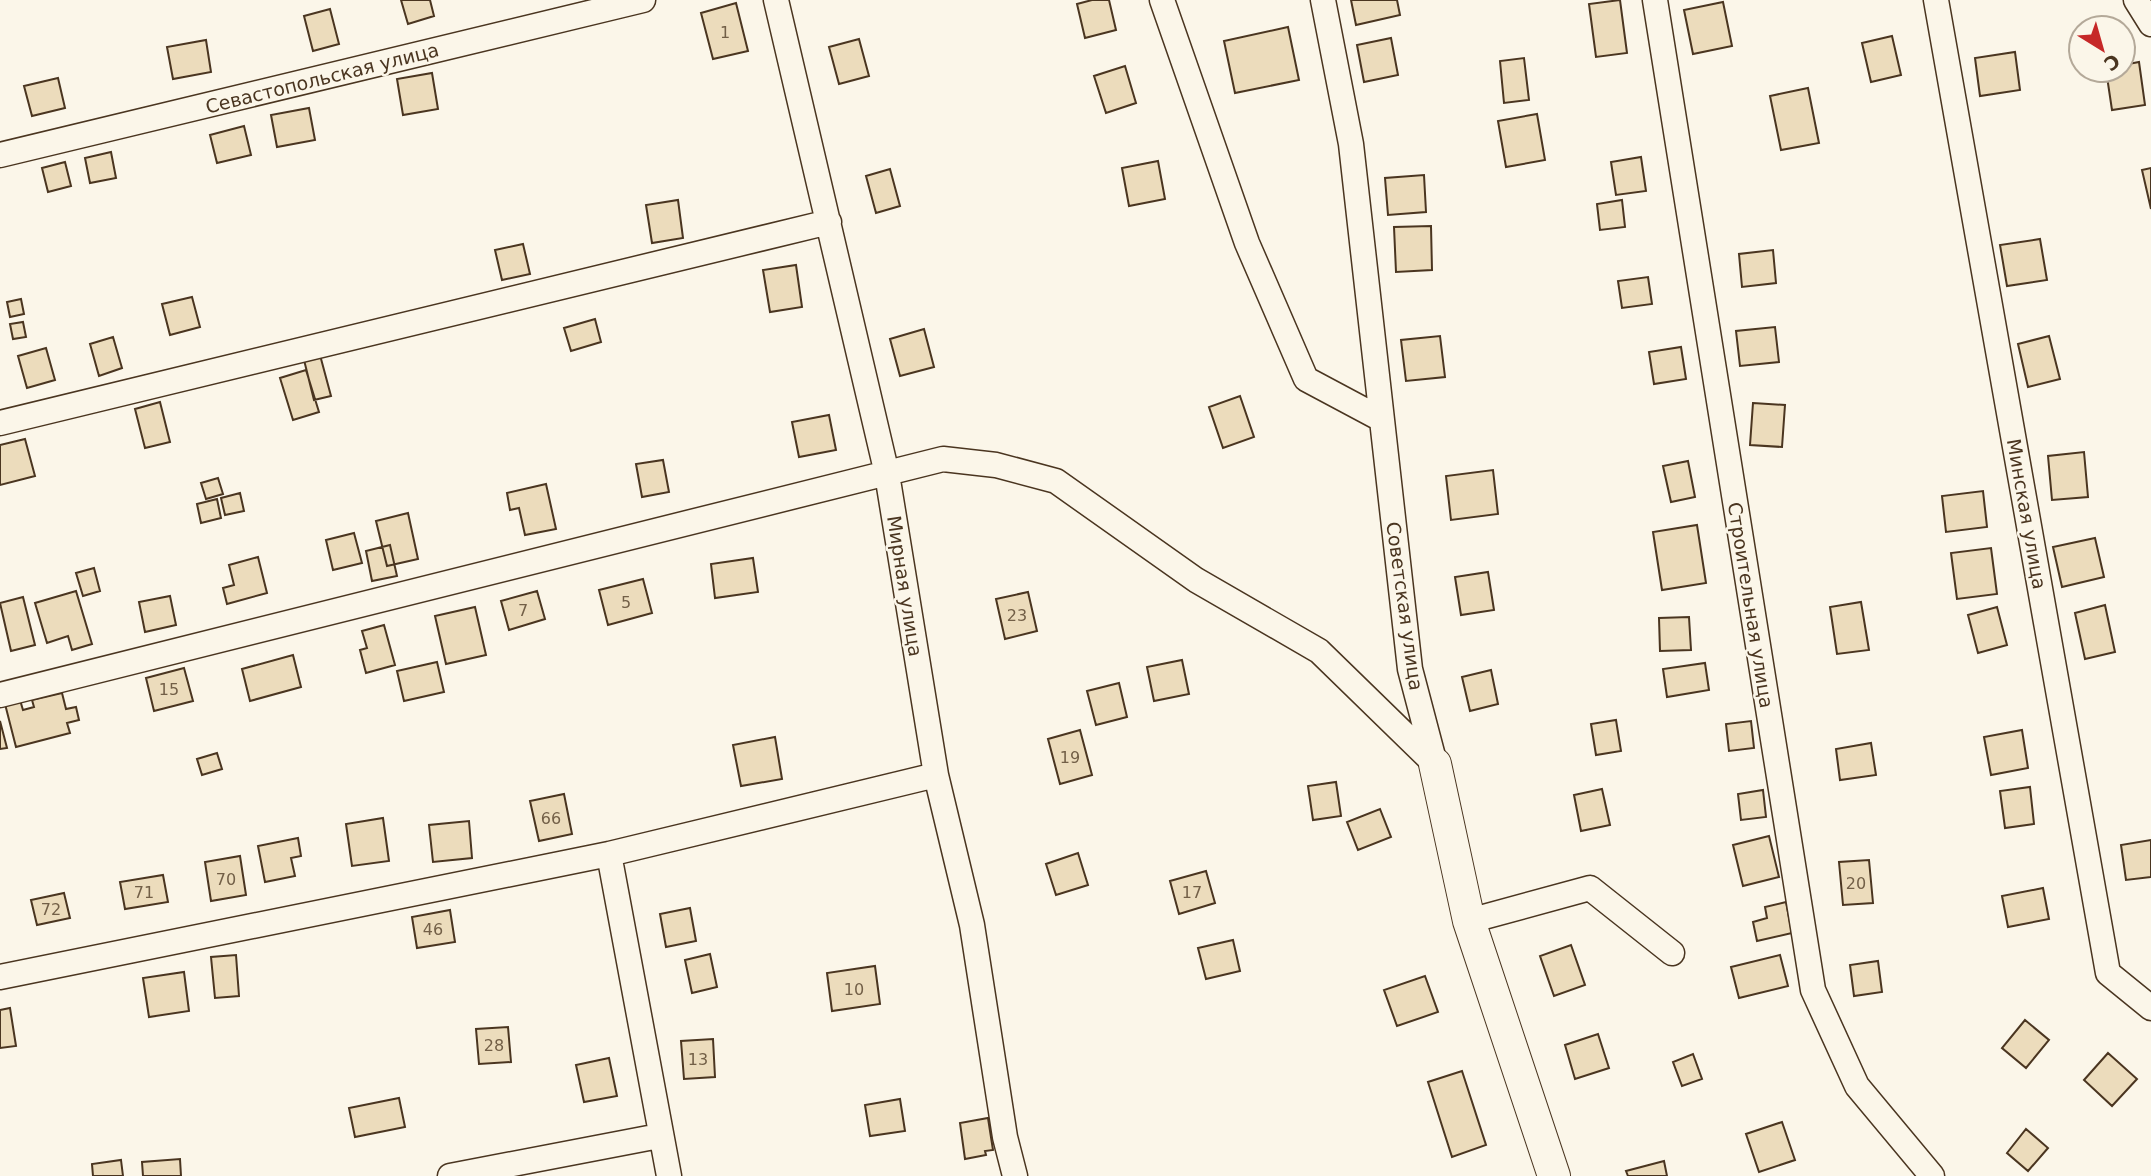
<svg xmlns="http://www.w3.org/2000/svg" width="2151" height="1176" font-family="'DejaVu Sans',sans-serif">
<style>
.building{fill:#ecdcbc;stroke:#4a3520;stroke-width:2}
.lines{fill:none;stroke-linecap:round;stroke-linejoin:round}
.minor-casing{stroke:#4a3520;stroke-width:27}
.major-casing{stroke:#4a3520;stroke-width:34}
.minor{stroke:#fbf6e9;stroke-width:24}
.major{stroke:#fbf6e9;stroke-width:32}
.labels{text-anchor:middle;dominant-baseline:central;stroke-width:5;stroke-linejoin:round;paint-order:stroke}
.number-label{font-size:16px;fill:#725f47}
.street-label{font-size:19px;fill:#4a3520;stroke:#fbf6e9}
</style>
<rect width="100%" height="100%" fill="#fbf6e9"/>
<path class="building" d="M401,0h29l4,16 -26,8z
M1092,0h17l7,30 -31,8 -8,-34z
M1351,0h46l3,15 -44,10z
M1620,0l7,53 -31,4 -7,-53z
M1723,2l9,44 -39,8 -9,-44z
M736,3l12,48 -35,8 -12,-46z
M330,9l9,35 -26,7 -9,-35z
M1288,27l11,53 -64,13 -11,-52z
M1892,36l9,39 -30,7 -9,-39z
M1391,38l7,37 -34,7 -7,-37z
M859,39l10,37 -30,8 -10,-37z
M206,40l5,32 -38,7 -6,-32z
M2015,52l5,38 -40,6 -5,-38z
M1524,58l5,42 -25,3 -4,-42z
M2139,62l6,43 -33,5 -6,-40h17v-5z
M1125,66l11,37 -30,10 -12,-37z
M432,73l6,36 -35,6 -6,-36z
M58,78l7,30 -33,8 -8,-30z
M1808,88l11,55 -38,7 -11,-54z
M309,108l6,32 -38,7 -6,-32z
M1537,114l8,46 -39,7 -8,-46z
M244,126l7,29 -34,8 -7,-28z
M111,152l5,26 -26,5 -5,-25z
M1641,157l5,34 -30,4 -5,-33z
M1158,161l7,38 -36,7 -7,-38z
M65,162l6,24 -23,6 -6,-24z
M2151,168v41l-9,-39z
M890,169l10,37 -24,7 -10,-37z
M1424,175l2,37 -38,3 -3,-37z
M678,200l5,38 -31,5 -6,-38z
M1622,200l3,27 -25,3 -3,-26z
M1431,226l1,44 -36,2 -2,-45z
M2040,239l7,41 -40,6 -7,-41z
M523,244l7,30 -28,6 -7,-30z
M1773,250l3,33 -34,4 -3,-33z
M796,265l6,42 -32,5 -7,-42z
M1648,277l4,27 -30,4 -4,-27z
M192,297l8,30 -30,8 -8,-31z
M21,299l3,15 -14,3 -3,-15z
M595,319l6,23 -30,9 -7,-23z
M23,322l3,15 -13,2 -3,-15z
M1775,327l4,35 -39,4 -4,-35z
M924,329l10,38 -34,9 -10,-37z
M1440,336l5,41 -39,4 -5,-41z
M2049,336l11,43 -32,8 -10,-43z
M113,337l9,31 -23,8 -9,-32z
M1681,347l5,32 -32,5 -5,-32z
M46,348l9,32 -28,8 -9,-32z
M320,355l11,41 -17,4 -10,-40z
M306,370l13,42 -26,8 -13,-42z
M1240,396l14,41 -31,11 -14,-41z
M160,402l10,40 -25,6 -10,-39z
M1753,403l32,2 -3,42 -32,-2z
M829,415l7,35 -37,7 -7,-35z
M25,439l10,37 -35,9v-40z
M2084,452l4,45 -36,3 -4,-44z
M663,460l6,32 -27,5 -6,-33z
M1688,461l7,36 -24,5 -8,-36z
M1493,470l5,44 -47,6 -5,-44z
M218,478l5,16 -17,5 -5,-16z
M546,484l10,45 -31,6 -6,-27 -9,2 -3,-17z
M1983,491l4,36 -41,5 -4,-36z
M240,493l4,18 -19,4 -4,-17z
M217,499l4,19 -20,5 -4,-19z
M408,513l10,46 -31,7 -11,-45z
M1697,525l9,58 -44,7 -9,-58z
M354,533l8,30 -29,7 -7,-30z
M2095,538l9,39 -42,10 -9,-40z
M390,545l7,31 -25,5 -6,-30z
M1991,548l6,46 -40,5 -6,-46z
M258,557l9,36 -40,11 -4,-16 11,-3 -5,-20z
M753,558l5,34 -43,6 -4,-34z
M94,568l6,23 -17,5 -7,-23z
M1488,572l6,38 -33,5 -6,-38z
M643,579l9,34 -44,12 -9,-35z
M76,591l16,53 -20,6 -4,-14 -21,7 -12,-40z
M537,591l8,28 -36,11 -8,-29z
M1028,592l9,39 -32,8 -9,-40z
M170,596l6,29 -31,7 -6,-30z
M23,597l12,48 -24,6 -11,-48z
M1861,602l8,48 -32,4 -7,-47z
M2105,605l10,47 -30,7 -10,-46z
M475,607l11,48 -40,9 -11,-48z
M1997,607l10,38 -29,8 -10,-38z
M1689,617l2,33 -31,1 -1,-33z
M384,625l11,40 -29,8 -6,-23 7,-2 -5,-17z
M293,655l8,32 -51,14 -8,-32z
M1182,660l7,34 -35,7 -7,-34z
M437,662l7,30 -40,9 -7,-30z
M1705,663l4,27 -42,7 -4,-28z
M184,668l9,33 -39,10 -8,-33z
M1491,670l7,34 -28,7 -8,-34z
M1119,683l8,34 -31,8 -9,-34z
M62,693l4,16 10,-2 3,13 -12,3 3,10 -54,14 -11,-43 15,-4 3,10 11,-3 -2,-7z
M1616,720l5,31 -25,4 -5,-31z
M0,721l7,27 -7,1z
M1751,721l3,27 -25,3 -3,-27z
M1080,730l12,45 -32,9 -12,-45z
M2022,730l6,38 -37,7 -7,-38z
M775,737l7,42 -41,7 -8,-41z
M1871,743l5,32 -36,5 -4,-31z
M217,753l5,16 -20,6 -5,-16z
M1336,782l5,34 -28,4 -5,-34z
M2030,787l4,37 -29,4 -5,-37z
M1602,789l8,36 -29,6 -7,-36z
M1763,790l3,27 -25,3 -3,-26z
M564,794l8,40 -33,7 -9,-40z
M1380,809l11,28 -33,13 -11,-28z
M383,818l6,43 -37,5 -6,-42z
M469,821l3,37 -39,4 -4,-37z
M1769,836l10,41 -36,9 -10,-41z
M298,838l3,18 -10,2 4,18 -30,6 -7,-36z
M2151,840v37l-25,3 -5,-35z
M1078,853l10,32 -32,10 -10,-31z
M240,856l6,39 -35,6 -6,-39z
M1869,860l4,43 -30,2 -4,-43z
M1206,871l9,32 -36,11 -9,-33z
M163,875l5,27 -43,7 -5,-27z
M2043,888l6,31 -41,8 -6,-31z
M64,893l6,25 -33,7 -6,-25z
M1786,902l6,31 -35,8 -4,-19 14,-4 -2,-11z
M690,908l6,33 -30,6 -6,-33z
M450,910l5,32 -38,6 -5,-31z
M1233,940l7,31 -34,8 -8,-31z
M1571,945l14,40 -31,11 -14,-40z
M710,954l7,33 -25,6 -7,-33z
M236,955l3,41 -24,2 -4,-41z
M1780,955l8,31 -49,12 -8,-31z
M1878,961l4,31 -28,4 -4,-31z
M875,966l5,38 -48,7 -5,-38z
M184,972l5,39 -40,6 -6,-39z
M1425,976l13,36 -41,14 -13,-36z
M10,1008l6,38 -16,2v-38z
M2025,1020l24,20 -23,28 -24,-20z
M508,1027l3,35 -32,2 -3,-35z
M1598,1034l11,34 -34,11 -10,-34z
M713,1039l2,38 -31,2 -3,-38z
M2108,1053l29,26 -25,27 -28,-26z
M1693,1054l9,25 -20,7 -9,-24z
M609,1058l8,38 -33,6 -8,-37z
M1462,1071l24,74 -34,12 -24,-75z
M399,1098l6,29 -50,10 -6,-29z
M900,1099l5,32 -35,5 -5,-31z
M988,1118l5,32 -8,1 1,4 -21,4 -5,-36z
M1782,1122l13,38 -36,12 -13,-38z
M2026,1129l22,19 -20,23 -21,-18z
M180,1159l1,17h-38l-1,-14z
M121,1160l2,16h-30l-1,-12z
M1664,1161l3,15h-39l-2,-5z"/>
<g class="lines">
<g class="minor-casing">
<path id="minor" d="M776,0l111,474 49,301 36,150 33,212 10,39
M1162,0l85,243 59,136 75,40
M1323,0l28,144 59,525 25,95
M1655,0l158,990 44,96 75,90
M1936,0l172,973 43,35
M2136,0l15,24
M0,155l643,-155
M0,423l829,-201
M0,695l943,-236 53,6 60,16 140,99 123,71 116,113
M609,854l60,322
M1469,921l121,-33 82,65
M0,977l609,-123 327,-79
M450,1176l209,-40"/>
</g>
<g class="major-casing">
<path id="major" d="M1435,764l34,157 85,255"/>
</g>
<use href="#minor" class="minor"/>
<use href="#major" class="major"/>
</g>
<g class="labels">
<g class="number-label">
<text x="725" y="32">1</text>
<text x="626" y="602">5</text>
<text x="523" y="610">7</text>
<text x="1017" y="615">23</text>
<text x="169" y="689">15</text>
<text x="1070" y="757">19</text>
<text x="551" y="818">66</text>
<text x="226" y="879">70</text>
<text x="1856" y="883">20</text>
<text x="144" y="892">71</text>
<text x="1192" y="892">17</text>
<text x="51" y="909">72</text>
<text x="433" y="929">46</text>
<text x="854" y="989">10</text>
<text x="494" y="1045">28</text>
<text x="698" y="1059">13</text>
</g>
<g class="street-label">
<text transform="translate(322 78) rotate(-14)">Севастопольская улица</text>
<text transform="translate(2027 514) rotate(80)">Минская улица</text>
<text transform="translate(905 586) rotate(81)">Мирная улица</text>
<text transform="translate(1751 605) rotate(81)">Строительная улица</text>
<text transform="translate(1405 606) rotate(82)">Советская улица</text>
</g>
</g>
<g transform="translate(2102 49) rotate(143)"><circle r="33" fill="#fbf6e9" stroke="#b4a999" stroke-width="2"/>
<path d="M0-5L12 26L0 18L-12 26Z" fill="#c62828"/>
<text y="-10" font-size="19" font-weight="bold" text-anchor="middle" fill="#4a3520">С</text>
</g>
</svg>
